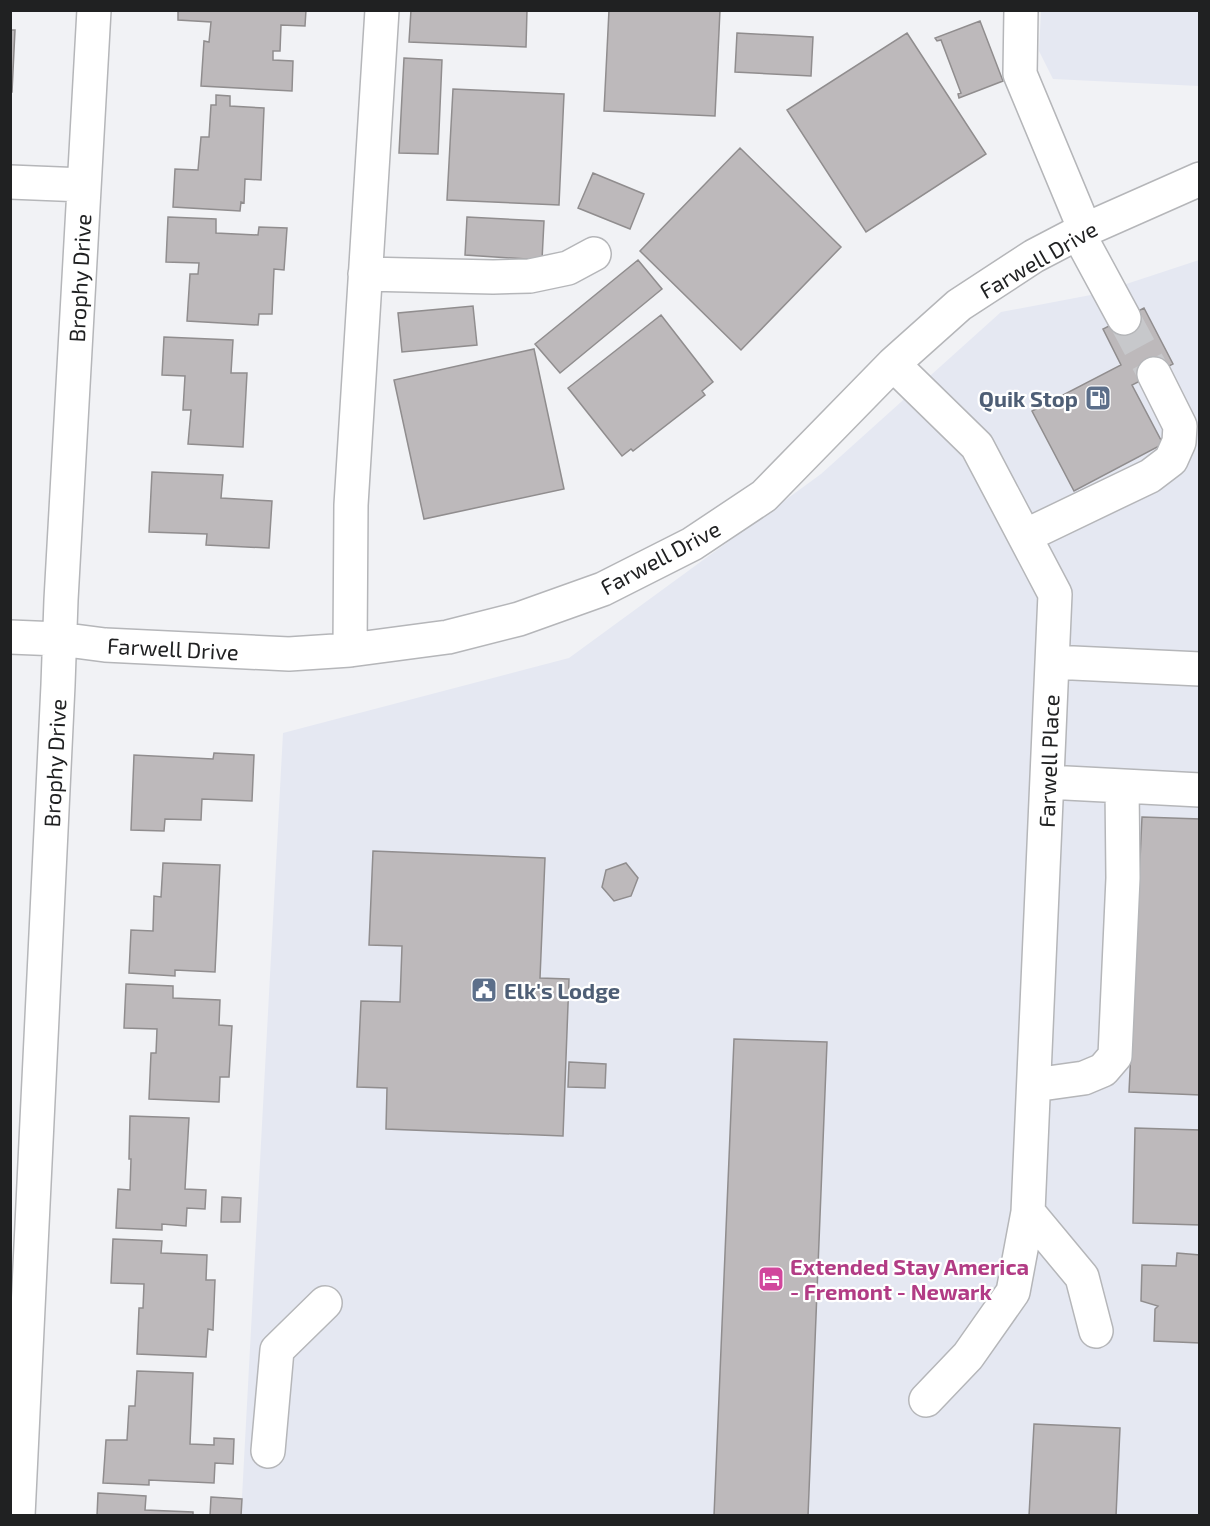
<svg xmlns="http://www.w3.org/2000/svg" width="1210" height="1526" font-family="'Exo 2',sans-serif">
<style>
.built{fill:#e5e8f2}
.building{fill:#bdb9bb;stroke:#908d8e;stroke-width:1.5}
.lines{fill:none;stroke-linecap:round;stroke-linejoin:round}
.minor-tunnel{stroke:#c7c8cb;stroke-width:33;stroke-dasharray:33 16;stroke-linecap:butt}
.minor-casing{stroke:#b5b6b9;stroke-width:36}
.minor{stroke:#fff;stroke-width:33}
.labels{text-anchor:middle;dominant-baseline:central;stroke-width:4.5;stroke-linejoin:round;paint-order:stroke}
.street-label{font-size:22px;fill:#202122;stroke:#fff}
.service-label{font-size:22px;font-weight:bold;fill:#4e5e75;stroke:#fff;text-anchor:end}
.hotel-label{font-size:22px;font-weight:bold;fill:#b23c85;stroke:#fff;text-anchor:start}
</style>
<rect width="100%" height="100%" fill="#f1f2f5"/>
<path class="built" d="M1041,11h158v75l-146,-7 -14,-28z
M1199,260v1255l-958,1 42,-783 286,-75 252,-184 180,-162 95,-18z"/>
<path class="building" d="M178,10h128l-1,16 -24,-1 -1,26h-7v9l20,1 -1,30 -91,-5 3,-45 5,1 2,-20 -33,-2z
M411,10h116l-1,37 -117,-5z
M609,10h111l-5,106 -111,-5z
M980,21l23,60 -44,17 -1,-4 3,-1 -20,-53 -4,1 -2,-3z
M10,30h5l-3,62h-2z
M737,33l76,4 -2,39 -76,-4z
M907,33l79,121 -120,78 -79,-122z
M404,58l38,2 -4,94 -39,-1z
M453,89l111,5 -5,111 -112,-5z
M216,95l14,1v10l34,2 -3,72 -16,-1 -1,24 -3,-1 -1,9 -67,-4 2,-38 23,1 3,-33h8l2,-32h5z
M740,148l101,99 -100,103 -101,-99z
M593,173l51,21 -14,35 -52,-21z
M168,217l48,2v14l42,2 1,-8 28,1 -3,42 -10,-1 -2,45h-13l-1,11 -71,-4 3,-47h8l1,-11 -33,-1z
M467,217l77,4 -2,39 -77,-5z
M638,260l24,29 -102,84 -25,-29z
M473,306l4,39 -75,7 -4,-39z
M1144,308l29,56 -41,21 31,59 -89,47 -42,-80 89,-46 -18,-36z
M661,315l52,67 -11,9 3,4 -72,56 -2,-2 -9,7 -54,-68z
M164,337l69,3 -2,33h16l-4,74 -55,-3 3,-34h-8l2,-34 -23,-1z
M534,349l30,140 -140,30 -30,-139z
M152,472l71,3 -2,23 51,3 -3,47 -63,-3 1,-11 -58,-2z
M214,753l40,2 -2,46 -50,-2 -1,21 -36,-1 -1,12 -33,-1 3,-75 79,4z
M1142,817l58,2v276l-71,-3z
M373,851l172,7 -5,120 29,1 -6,157 -177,-7 1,-41 -30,-1 4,-86 39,1 2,-56 -33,-1z
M163,863l57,2 -5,107 -40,-2v6l-46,-3 2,-43 22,1 1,-35 7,1z
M626,863l12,15 -7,18 -17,5 -12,-14 4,-17z
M126,984l47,2v12l47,2 -1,25 13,1 -3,51h-9l-1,25 -70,-3 2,-46h5l1,-24 -33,-1z
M734,1039l93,3 -19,474h-94z
M569,1062l37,2 -1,24 -37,-1z
M130,1116l59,2 -4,71 21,1 -1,19 -18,-1 -1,18 -24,-2v6l-46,-2 2,-39 12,1 1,-31h-2z
M1135,1128l65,2v95l-67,-2z
M222,1197l19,1 -1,24h-19z
M113,1239l49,2 -1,12 46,2 -1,25h9l-2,50 -5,-1 -2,28 -69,-3 2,-46h4l1,-24 -33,-1z
M1177,1253l23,2v88l-46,-2 1,-32 3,-3 -17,-5 1,-36 34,1z
M137,1371l56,2 -3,71 24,1v-7l20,1 -1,25 -18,-1 -1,20 -65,-3v5l-46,-2 3,-43h21l2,-34h6z
M1034,1424l86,4 -4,88h-87z
M98,1493l48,3 -1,14 48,2v4h-96z
M211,1497l31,2 -1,17h-31z"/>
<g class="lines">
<path class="minor-tunnel" d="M1124,318l30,56"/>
<g class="minor-casing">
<path id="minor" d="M1021,10l-1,64 65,156
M10,182l74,3
M1078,233l46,85
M365,274l128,3 37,-1 38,-8 26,-14
M893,364l84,82 78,148 -27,618 -15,80 -45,64 -42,44
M1025,536l125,-60 21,-16 8,-18 1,-16 -26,-52
M10,637l49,2 46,6 184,9 61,-4 98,-13 71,-18 84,-30 89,-45 72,-48 129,-132 66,-59 75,-49 44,-23 122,-54
M350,650l1,-145 31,-495
M1052,662l148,7
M1047,782l153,8
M1034,1085l50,-7 19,-8 12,-14 8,-178 -1,-92
M1028,1212l54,65 14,54
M268,1451l9,-101 48,-47
M18,1516l40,-831 3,-85 33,-590"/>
</g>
<use href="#minor" class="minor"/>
</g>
<defs>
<g id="fuel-square" transform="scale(1.35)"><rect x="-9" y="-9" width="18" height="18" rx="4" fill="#5c6f8a" stroke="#fff"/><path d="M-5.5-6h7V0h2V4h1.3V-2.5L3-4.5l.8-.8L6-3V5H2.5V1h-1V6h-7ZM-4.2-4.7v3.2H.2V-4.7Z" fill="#fff"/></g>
<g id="civic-square" transform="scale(1.35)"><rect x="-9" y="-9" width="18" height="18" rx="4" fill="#5c6f8a" stroke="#fff"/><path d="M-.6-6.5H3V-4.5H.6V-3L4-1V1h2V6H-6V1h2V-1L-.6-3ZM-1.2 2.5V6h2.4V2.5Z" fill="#fff"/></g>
<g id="hotel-square" transform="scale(1.35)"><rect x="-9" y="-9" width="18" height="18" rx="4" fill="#d1479c" stroke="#fff"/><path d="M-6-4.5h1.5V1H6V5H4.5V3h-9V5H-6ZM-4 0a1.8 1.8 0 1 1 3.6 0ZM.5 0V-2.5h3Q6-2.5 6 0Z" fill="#fff"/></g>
</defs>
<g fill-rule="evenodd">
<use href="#fuel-square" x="1098" y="398"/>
<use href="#civic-square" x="484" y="990"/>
<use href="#hotel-square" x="771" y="1279"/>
</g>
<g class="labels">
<g class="street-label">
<text transform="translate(1038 259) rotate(-30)">Farwell Drive</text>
<text transform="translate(79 278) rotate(-87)">Brophy Drive</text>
<text transform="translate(660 557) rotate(-28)">Farwell Drive</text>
<text transform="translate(173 648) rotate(3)">Farwell Drive</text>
<text transform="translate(1048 761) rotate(-88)">Farwell Place</text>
<text transform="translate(54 763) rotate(-87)">Brophy Drive</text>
</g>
<g class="service-label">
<text x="1078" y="398">Quik Stop</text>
<text x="504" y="990" text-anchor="start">Elk's Lodge</text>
</g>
<g class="hotel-label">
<text x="790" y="1266">Extended Stay America<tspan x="790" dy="25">- Fremont - Newark</tspan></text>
</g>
</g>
<rect width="1210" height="1526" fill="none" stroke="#202122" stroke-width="24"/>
</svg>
